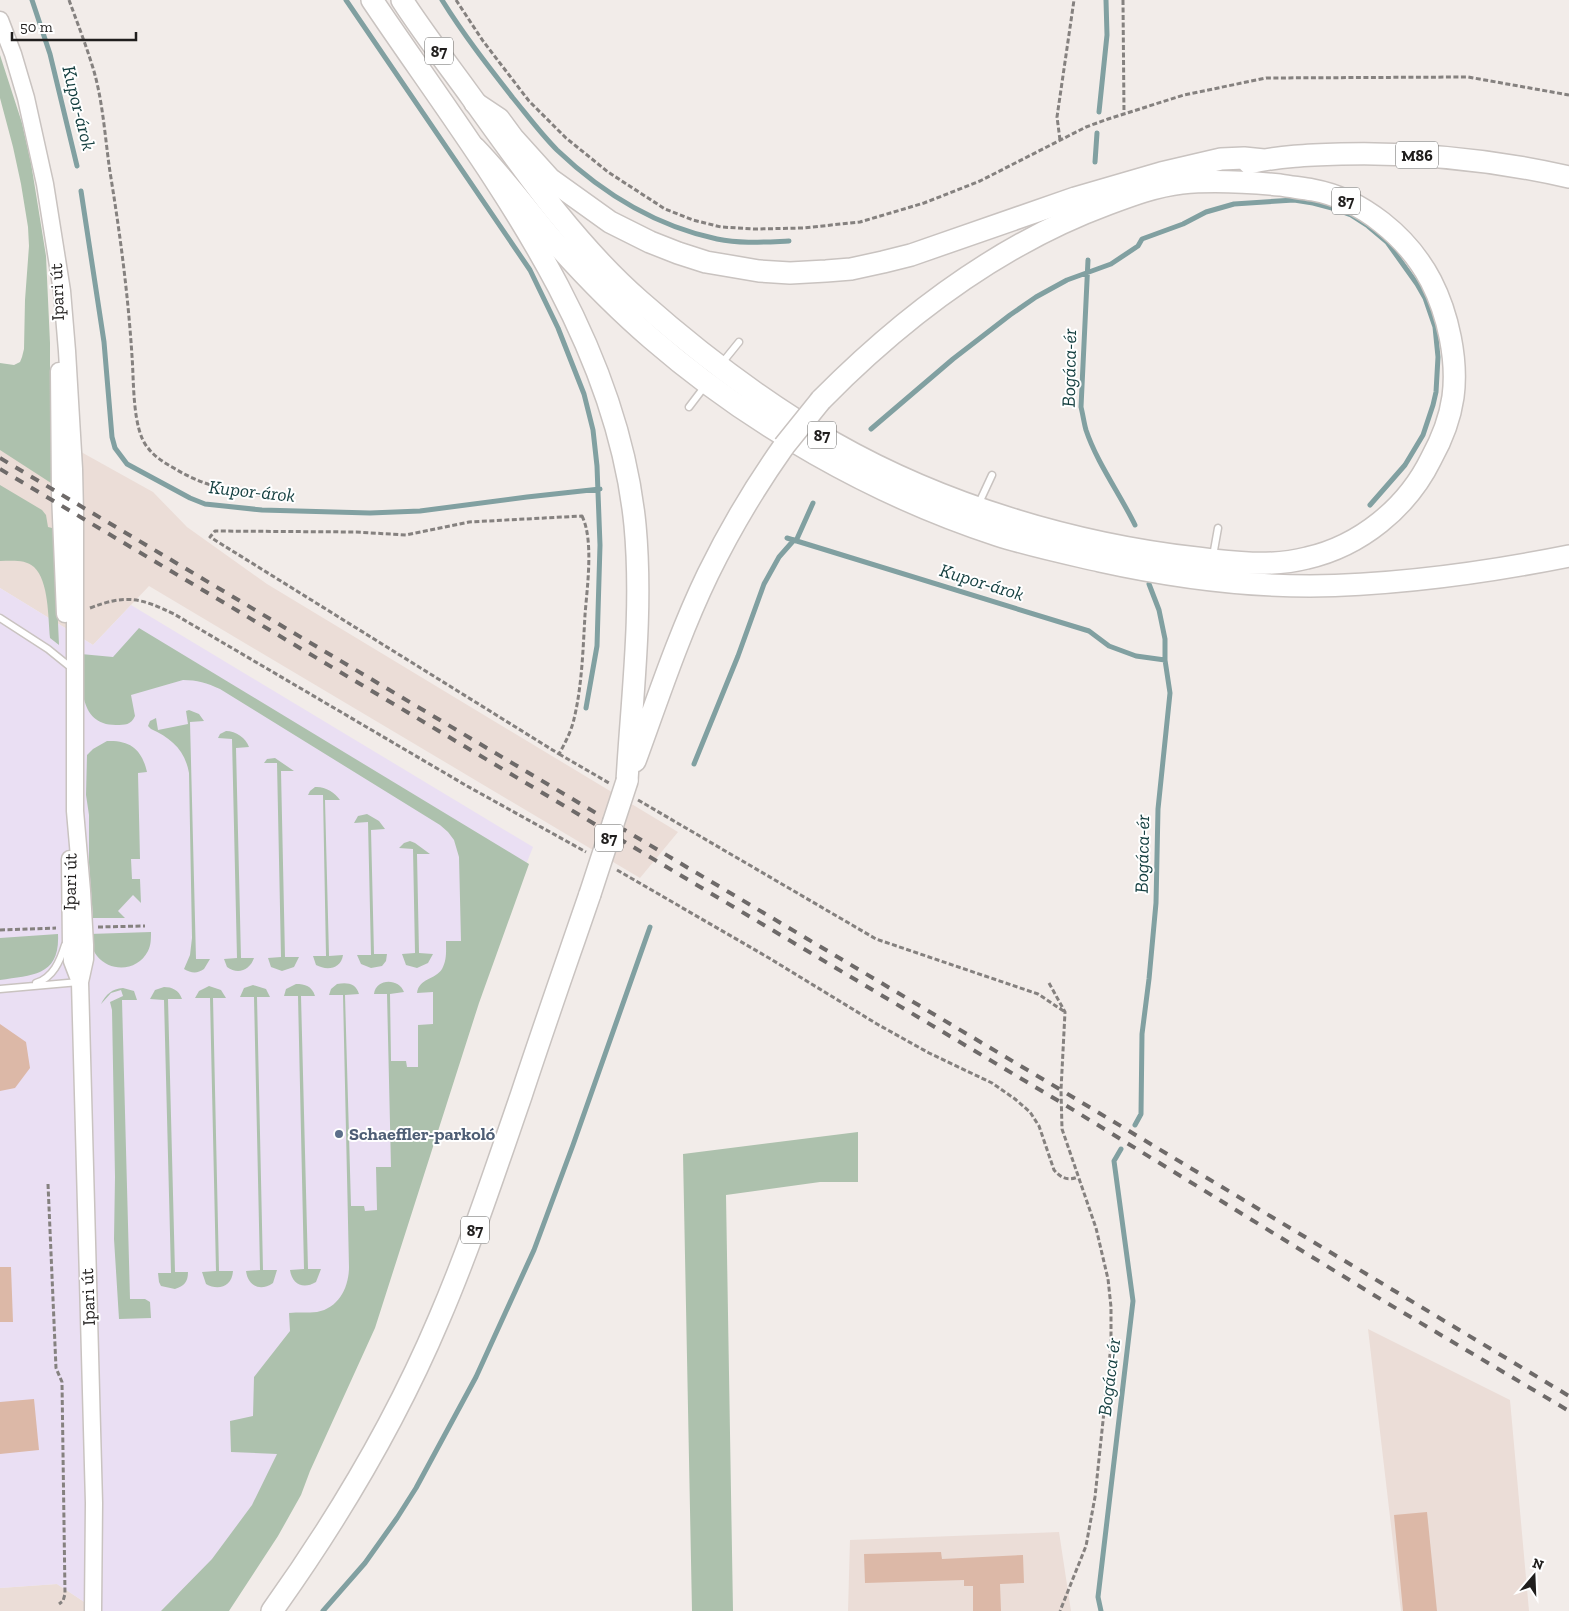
<svg xmlns="http://www.w3.org/2000/svg" width="1569" height="1611" font-family="'Zilla Slab',serif">
<style>
.built{fill:#ebddd7}
.industrial{fill:#eadff3}
.green{fill:#adc1ad}
.lines{fill:none;stroke-linecap:round;stroke-linejoin:round}
.stream{stroke:#81a0a1;stroke-width:5}
.building{fill:#dcb8a7}
.service-casing{stroke:#c9c3c0;stroke-width:9}
.tertiary-casing{stroke:#c9c3c0;stroke-width:19}
.primary-casing{stroke:#c9c3c0;stroke-width:24}
.trunk-casing{stroke:#c9c3c0;stroke-width:24}
.path{stroke:#85817f;stroke-width:3;stroke-dasharray:5 2.5;stroke-linecap:butt}
.service{stroke:#fff;stroke-width:6}
.tertiary{stroke:#fff;stroke-width:16}
.primary{stroke:#fff;stroke-width:21}
.trunk{stroke:#fff;stroke-width:21}
.rail{stroke:#6e6a69;stroke-width:4;stroke-dasharray:9 9;stroke-linecap:butt}
.primary-bridge-casing{stroke:#c9c3c0;stroke-width:24;stroke-linecap:butt}
.primary-bridge{stroke:#fff;stroke-width:21}
.service-dot{fill:#5c6f8a;stroke:#fff;stroke-width:2}
.labels{text-anchor:middle;dominant-baseline:central;stroke-width:4;stroke-linejoin:round;paint-order:stroke}
.shield{fill:#fff;stroke:#636261;stroke-width:1}
.shield-label{font-size:16px;font-weight:bold;fill:#201e1d}
.street-label{font-size:18px;fill:#201e1d;stroke:#fff}
.service-label{font-size:18px;font-weight:bold;fill:#4e5e75;stroke:#fff;text-anchor:start}
.water-label{font-size:19px;font-style:italic;fill:#133e3f;stroke:#fff}
</style>
<rect width="100%" height="100%" fill="#f2ece9"/>
<path class="built" d="M0,405l20,13 133,74 34,35 80,57 411,248 -38,46 -491,-292 -56,59 -93,-57z
M1368,1329l142,71 19,211h-128z
M1059,1532l12,79h-223l2,-71z
M57,1584l41,27h-98v-23z"/>
<path class="industrial" d="M0,588l93,57 38,-40 402,242 -250,624 -103,140h-82l-41,-27 -57,4z"/>
<path class="green" d="M0,55l22,68 9,40 15,93 4,87v51l4,88 -3,1 -51,-33v-87l14,2 6,-3 2,-5 2,-8 1,-49 4,-54 -1,-19 -7,-43 -8,-37 -13,-49z
M0,485l42,25 4,5 2,12 8,2 -1,27 4,89 -9,-7c-2,-20 -1,-57 -16,-71 -9,-8 -23,-6 -34,-6z
M139,628l390,236 -50,139 -104,325 -65,143 -9,24 -23,41 -49,75h-68l51,-52 40,-54 25,-51 -46,-2 -1,-31 23,-5 1,-39 36,-46 -1,-18c9,-1 19,0 28,-1 22,-4 32,-25 32,-45l-6,-272h-14l2,-6 6,-5c10,-2 19,-1 22,10l-14,1 6,211h13l1,5 12,-1 -1,-43h15l-4,-173h-13c2,-16 25,-16 30,-2l-14,2 1,67h15l1,6h11v-42l15,-1v-32l-16,1c2,-15 18,-13 25,-24 5,-9 4,-18 4,-28h15l-2,-84 -5,-17 -6,-8 -8,-7 -220,-136c-13,-6 -23,-9 -37,-9l-52,15 4,21c-4,9 -10,9 -19,9 -39,0 -34,-44 -35,-71l32,3z
M189,710l10,4 5,7 -14,1 6,237h14l-6,10c-7,5 -13,4 -20,0l6,-14 2,-17 -3,-165c-4,-23 -18,-35 -38,-44l-3,-3 2,-5 6,-3 2,12 30,-6 -2,-13z
M226,731c10,0 20,7 23,16l-13,1 5,210h13c-4,12 -16,17 -27,9l-3,-8 13,-1 -5,-219 -14,-1 2,-4z
M107,741c24,-1 35,9 40,31l-9,1 2,86h-9l1,20h8l1,24 -8,-8 -15,16 7,7h-32l-4,-55v-48l-3,-20 1,-40 6,-6z
M275,758l19,13h-13l4,186h14l-5,10 -12,4 -11,-4 -3,-9 13,-1 -4,-194h-13l3,-4z
M315,787c9,-1 20,5 25,13h-15l4,156 14,-1c-2,14 -16,16 -27,10l-3,-9h13l-3,-161h-15l2,-4z
M367,814l12,7 6,8 -14,1 3,124h13l-1,7 -4,5 -11,2 -10,-4 -4,-9h14l-3,-133 -14,1 4,-7z
M410,841l5,2 15,11h-13l2,99 14,1 -5,9 -11,5 -11,-3 -4,-11 13,-1 -2,-104 -14,-1 5,-5z
M151,932c0,7 0,13 -3,19 -10,20 -37,22 -51,5 -5,-6 -6,-15 -8,-22z
M58,934c2,42 -25,41 -58,46v-42z
M296,984c9,0 16,2 19,12h-14l7,273h13l-5,13c-13,8 -24,2 -26,-12l14,-1 -6,-273h-14l2,-7z
M253,985l13,4 4,8h-13l6,273h14l-4,13c-13,9 -25,3 -27,-12l14,-1 -6,-273h-14l4,-9z
M209,986l12,4 5,8h-13l6,273h14c-1,16 -15,20 -27,13l-4,-12 14,-1 -6,-273h-15l4,-7z
M164,987c8,0 15,3 18,12h-14l7,273h13c0,10 -4,14 -13,17l-14,-3 -2,-4 -1,-9h13l-7,-273 -14,-1 5,-9z
M123,988l11,3 3,9h-15l8,299h15l5,3 1,16 -32,1 -5,-80 1,-62 -3,-167 -2,-8 13,-6 -2,-6 -10,3 -10,11c5,-10 11,-15 22,-16z
M858,1132v50h-38l-94,13 7,416h-41l-9,-457z"/>
<g class="lines">
<path class="stream" d="M32,0l18,54 27,112
M346,0l184,270 28,58 26,66 9,36 4,36 3,79 -3,101 -11,62
M442,0c21,34 46,66 71,98 14,17 28,36 44,52 45,43 99,76 160,89 24,5 48,3 72,2
M1099,112l8,-77 -1,-35
M1095,162l2,-29
M81,191l23,151 8,95 3,11 12,16 63,34 15,6 57,6 108,3 50,-2 107,-14 73,-8
M1088,260l-7,147c2,8 3,16 5,23 11,33 34,64 49,95
M871,429l82,-70 57,-44 26,-18 31,-17 44,-16 27,-18 4,-7 41,-15 23,-12 28,-8 60,-4 19,3 19,5 19,7 17,11 19,16 30,42 8,14 10,29 3,30 -2,35 -3,13 -10,30 -18,30 -35,40
M787,538l302,93 20,15 27,10 29,4
M796,541l17,-38
M694,764l44,-108 26,-72 15,-27 15,-17
M1135,1125l6,-11 1,-80 7,-55 7,-76 2,-94 12,-116 -5,-33v-21l-6,-29 -10,-26
M323,1611l42,-48 32,-45 19,-30 60,-111 58,-127 39,-105 77,-218
M1101,1611l-3,-14 35,-296 -19,-140 7,-12"/>
</g>
<path class="building" d="M0,1024l26,18 4,26 -15,20 -15,3z
M0,1267h11l2,55h-13z
M34,1399l5,51 -39,4v-52z
M1427,1512l10,99h-34l-9,-96z
M941,1552l1,7 81,-4 1,28 -24,1 1,27h-28v-25h-9v-6l-99,3 -1,-29z"/>
<g class="lines">
<g class="service-casing">
<path id="service" d="M722,363l17,-21
M689,407l16,-21
M979,503l13,-28
M1213,556l5,-28
M0,618l48,31 21,17
M36,983c17,-5 24,-22 29,-38
M0,989l79,-7"/>
</g>
<g class="tertiary-casing">
<path id="tertiary" d="M0,20l13,34 13,44 19,86 17,107 5,60 7,118 1,45v297l7,80 3,54v14l-5,23 14,521 -1,108
M59,371l1,122 5,121
M70,859l1,88 1,14 8,21"/>
</g>
<g class="primary-casing">
<path id="primary" d="M372,0c109,162 243,324 263,525 8,86 -3,171 -8,256
M402,0c22,34 47,66 70,98 51,71 102,145 168,203 60,53 124,102 194,142 109,62 239,101 363,115 36,5 75,9 110,0 53,-12 100,-50 124,-99 10,-18 19,-41 22,-62 5,-37 -5,-83 -22,-116 -23,-44 -69,-82 -118,-91 -11,-2 -22,-3 -33,-5 -32,-3 -66,-5 -98,-2 -26,3 -50,12 -74,21 -111,41 -205,113 -287,196
M635,761c23,-63 44,-127 73,-187 22,-45 47,-87 76,-128
M272,1611c65,-91 123,-188 167,-292 31,-72 56,-148 82,-223 22,-67 46,-135 69,-202"/>
</g>
<g class="trunk-casing">
<path id="trunk" d="M475,103l24,16 14,19 37,41 60,43 40,20 28,11 28,9 53,9 31,2 36,-2 25,-2 32,-7 28,-7 164,-57 86,-25 60,-14 23,-1 20,2
M475,148c27,28 51,60 76,90 32,36 65,70 101,101 98,85 222,156 345,196 34,11 68,18 103,26 68,15 139,25 210,25 86,-1 174,-13 259,-30
M1249,163c30,-7 61,-8 92,-9 76,-2 153,6 228,23"/>
</g>
<path class="path" d="M69,0c8,22 17,45 24,68 10,33 12,70 17,104 10,61 18,122 22,184 2,24 0,74 16,92 6,8 15,14 24,19 39,24 74,27 119,31
M456,0l27,41 46,60 37,37 42,34 57,37 28,11 28,7 34,2 48,-1 57,-6 64,-19 56,-22 106,-54 22,-8 76,-24 82,-17 202,-1 101,18
M1123,0l1,114
M1060,140l-3,-23 17,-117
M582,516c12,24 5,72 3,99 -2,34 -3,71 -11,104 -3,13 -9,24 -15,35l-349,-217 5,-6 141,1 50,3 63,-13z
M90,608c36,-14 51,-10 84,6l293,172 119,66
M559,754l50,29
M638,800l238,139 162,55 27,18
M617,870l152,88 108,66 52,29 63,30 23,16 15,13 9,14 15,44c7,8 13,11 24,7
M98,927l47,-1
M0,930l56,-2
M1049,983l16,29 -4,78 1,39 34,99 12,51 3,28v38l-16,152 -9,49 -26,65
M48,1184l8,184 6,14 3,212 -2,7 -4,3"/>
<use href="#service" class="service"/>
<use href="#tertiary" class="tertiary"/>
<use href="#primary" class="primary"/>
<use href="#trunk" class="trunk"/>
<path class="rail" d="M0,458l1061,632 508,306
M0,469l1062,634 320,197 187,111"/>
<g class="primary-bridge-casing">
<path id="primary-bridge" d="M784,446l37,-46
M590,894l37,-113"/>
</g>
<use href="#primary-bridge" class="primary-bridge"/>
</g>
<circle class="service-dot" cx="339" cy="1134" r="5"/>
<g class="labels">
<g class="shield">
<rect x="425" y="37.5" width="28" height="27" rx="4"/>
<rect x="1396" y="141.5" width="42" height="27" rx="4"/>
<rect x="1332" y="187.5" width="28" height="27" rx="4"/>
<rect x="808" y="421.5" width="28" height="27" rx="4"/>
<rect x="595" y="824.5" width="28" height="27" rx="4"/>
<rect x="461" y="1216.5" width="28" height="27" rx="4"/>
</g>
<g class="shield-label">
<text x="439" y="51">87</text>
<text x="1417" y="155">M86</text>
<text x="1346" y="201">87</text>
<text x="822" y="435">87</text>
<text x="609" y="838">87</text>
<text x="475" y="1230">87</text>
</g>
<g class="street-label">
<text transform="translate(57 292) rotate(-92)">Ipari út</text>
<text transform="translate(70 882) rotate(-89)">Ipari út</text>
<text transform="translate(88 1297) rotate(-92)">Ipari út</text>
</g>
<g class="service-label">
<text x="349" y="1134">Schaeffler-parkoló</text>
</g>
<g class="water-label">
<text transform="translate(79 108) rotate(76)">Kupor-árok</text>
<text transform="translate(1069 368) rotate(-89)">Bogáca-ér</text>
<text transform="translate(252 491) rotate(6)">Kupor-árok</text>
<text transform="translate(982 582) rotate(17)">Kupor-árok</text>
<text transform="translate(1142 854) rotate(-89)">Bogáca-ér</text>
<text transform="translate(1109 1377) rotate(-83)">Bogáca-ér</text>
</g>
</g>
<g transform="translate(1534 1576) rotate(19)" stroke="#ffffff" stroke-width="4" paint-order="stroke">
<path d="M0-4L9 19L0 12L-9 19Z" fill="#201e1d"/>
<text y="-8" font-size="14" font-weight="bold" text-anchor="middle" fill="#201e1d">N</text>
</g>
<path d="M12 32v8h124v-8" fill="none" stroke="#201e1d" stroke-width="2.5"/>
<text x="20" y="32" font-size="15" fill="#201e1d" stroke="#ffffff" stroke-width="4" paint-order="stroke">50 m</text>
</svg>
